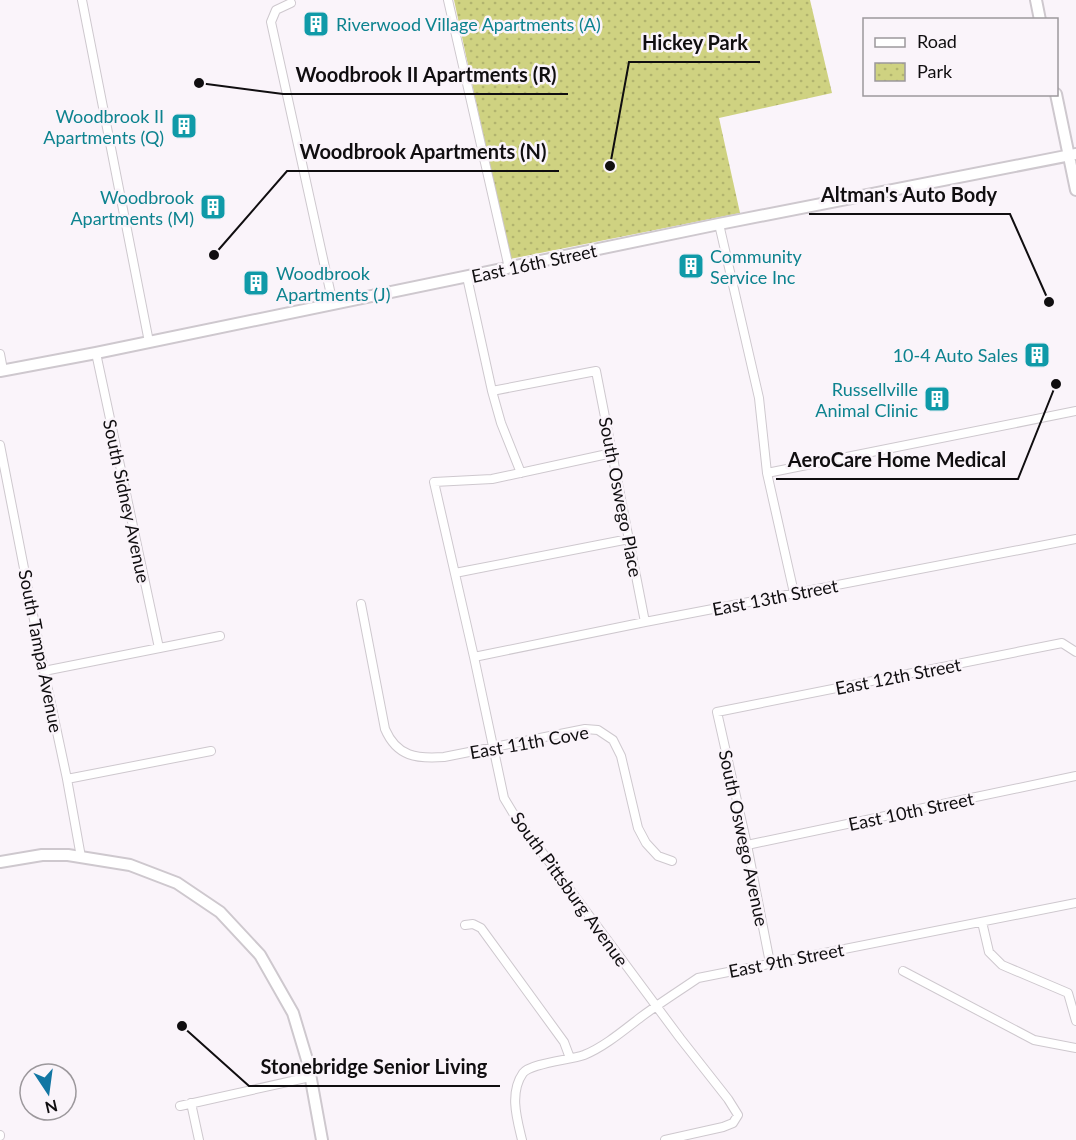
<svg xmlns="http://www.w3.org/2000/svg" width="1076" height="1140" font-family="Lato,sans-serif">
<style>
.park{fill:url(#park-dots)}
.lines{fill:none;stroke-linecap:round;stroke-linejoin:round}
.street-casing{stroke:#cec8ce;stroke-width:10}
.secondary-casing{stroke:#cec8ce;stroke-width:14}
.street{stroke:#fff;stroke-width:8}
.secondary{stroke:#fff;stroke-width:10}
.labels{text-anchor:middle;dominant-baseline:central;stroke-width:5;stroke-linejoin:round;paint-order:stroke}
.culture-label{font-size:18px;fill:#0d838f;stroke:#faf4fa;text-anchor:end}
.street-label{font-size:18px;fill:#100e10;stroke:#faf4fa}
.leader{fill:none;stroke:#100e10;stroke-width:2}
.callout-dot{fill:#100e10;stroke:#faf4fa;stroke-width:2}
.callout-label{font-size:20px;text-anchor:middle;font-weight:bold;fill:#100e10;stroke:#faf4fa;stroke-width:5;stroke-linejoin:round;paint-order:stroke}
</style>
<defs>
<pattern id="park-dots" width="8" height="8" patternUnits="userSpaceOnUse" patternTransform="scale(1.5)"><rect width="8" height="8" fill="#cfd281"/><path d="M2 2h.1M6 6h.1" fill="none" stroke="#b1b36e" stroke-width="1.8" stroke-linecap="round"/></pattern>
</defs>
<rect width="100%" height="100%" fill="#faf4fa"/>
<path class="park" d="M454,0h356l22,93 -113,25 21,95 -230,46z"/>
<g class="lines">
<g class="street-casing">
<path id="street" d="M82,0l67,342
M448,0l61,268
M291,3l-15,7 -5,12 62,282
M719,224l40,174 8,75 27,120
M467,277l25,114 9,32 20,50
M96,353l63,295
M0,354l3,16
M492,391l104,-20 49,251
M0,445l44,226 23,108 14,78
M612,453l-120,26 -58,3 40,175 30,141 9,15 167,225 48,61 10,16 -5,8 -10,4 -58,13
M767,473l309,-62
M455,573l174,-34
M361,604l24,125c12,28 32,30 59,28l141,-28 13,1 15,10 8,16 17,72 8,15 12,13 14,5
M474,657l171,-35 431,-83
M44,671l176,-35
M67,779l144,-28
M747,845l329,-69
M982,922l7,30 13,13 66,28 8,28
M465,925l8,-1 8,4 83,114 6,16
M770,963l-23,-118 -30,-133 345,-69 14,9
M903,971l131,69 42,8
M191,1103l8,37
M180,1106l130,-29
M0,1135v1
M522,1140c-5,-21 -13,-47 1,-67 8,-10 47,-13 61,-18 20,-8 40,-25 57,-38 19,-14 38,-26 57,-39l378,-75"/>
</g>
<g class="secondary-casing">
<path id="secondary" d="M1036,0l4,20
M1056,94l20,96
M0,371l96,-18 623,-129 357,-70
M0,862l42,-7h26l62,10 47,18 43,29 40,43 33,58 15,50 14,77"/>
</g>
<use href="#street" class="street"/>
<use href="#secondary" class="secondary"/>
</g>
<defs>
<g id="building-square" transform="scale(1.35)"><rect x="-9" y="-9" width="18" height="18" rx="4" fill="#0f9aa8" stroke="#faf4fa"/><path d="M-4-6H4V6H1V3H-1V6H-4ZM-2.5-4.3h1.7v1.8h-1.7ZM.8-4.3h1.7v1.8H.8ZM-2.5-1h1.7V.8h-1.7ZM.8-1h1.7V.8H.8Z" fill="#fff"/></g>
</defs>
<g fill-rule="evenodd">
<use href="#building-square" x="316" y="24"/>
<use href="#building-square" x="184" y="126"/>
<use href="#building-square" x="213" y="207"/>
<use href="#building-square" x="691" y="266"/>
<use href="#building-square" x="256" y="283"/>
<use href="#building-square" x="1037" y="355"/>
<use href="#building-square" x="937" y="399"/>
</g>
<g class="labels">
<g class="culture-label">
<text x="336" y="24" text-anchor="start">Riverwood Village Apartments (A)</text>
<text x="164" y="116">Woodbrook II<tspan x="164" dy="21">Apartments (Q)</tspan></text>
<text x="194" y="197">Woodbrook<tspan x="194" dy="21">Apartments (M)</tspan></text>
<text x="710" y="256" text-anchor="start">Community<tspan x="710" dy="21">Service Inc</tspan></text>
<text x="276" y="273" text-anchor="start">Woodbrook<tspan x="276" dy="21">Apartments (J)</tspan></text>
<text x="1018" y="355">10-4 Auto Sales</text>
<text x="918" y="389">Russellville<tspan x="918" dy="21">Animal Clinic</tspan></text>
</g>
<g class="street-label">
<text transform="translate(534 263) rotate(-12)">East 16th Street</text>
<text transform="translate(621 497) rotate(79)">South Oswego Place</text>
<text transform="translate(127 501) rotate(78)">South Sidney Avenue</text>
<text transform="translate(775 597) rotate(-11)">East 13th Street</text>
<text transform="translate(41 651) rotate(79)">South Tampa Avenue</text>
<text transform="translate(898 676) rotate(-11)">East 12th Street</text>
<text transform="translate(529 742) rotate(-10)">East 11th Cove</text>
<text transform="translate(911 811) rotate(-12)">East 10th Street</text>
<text transform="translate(744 838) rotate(78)">South Oswego Avenue</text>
<text transform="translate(570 889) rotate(54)">South Pittsburg Avenue</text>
<text transform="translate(786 960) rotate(-11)">East 9th Street</text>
</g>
</g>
<path class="leader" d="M610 166L629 62H760M199 83L283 94H568M214 255L287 171H559M1049 302L1010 214H809M1056 384L1018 479H776M182 1026L249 1086H500"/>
<g class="callout-dot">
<circle cx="610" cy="166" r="6"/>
<circle cx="199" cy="83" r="6"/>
<circle cx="214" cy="255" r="6"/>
<circle cx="1049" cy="302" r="6"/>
<circle cx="1056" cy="384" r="6"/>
<circle cx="182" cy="1026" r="6"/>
</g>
<g class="callout-label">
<text x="695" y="50">Hickey Park</text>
<text x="426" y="82">Woodbrook II Apartments (R)</text>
<text x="423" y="159">Woodbrook Apartments (N)</text>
<text x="909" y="202">Altman's Auto Body</text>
<text x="897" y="467">AeroCare Home Medical</text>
<text x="374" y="1074">Stonebridge Senior Living</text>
</g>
<rect x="863" y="18" width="195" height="78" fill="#faf4fa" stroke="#9c989c" stroke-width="1.5"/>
<rect x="875" y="38" width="30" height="9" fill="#ffffff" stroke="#9c989c" stroke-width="1.5"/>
<text x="917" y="48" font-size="18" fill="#100e10">Road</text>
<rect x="875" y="63" width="30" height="18" fill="url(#park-dots)" stroke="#9c989c" stroke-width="1.5"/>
<text x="917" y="78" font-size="18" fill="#100e10">Park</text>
<g transform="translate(48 1092) rotate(167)"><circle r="28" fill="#faf4fa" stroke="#9c989c" stroke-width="1.5"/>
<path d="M0-4.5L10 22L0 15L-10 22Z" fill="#1276a3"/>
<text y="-9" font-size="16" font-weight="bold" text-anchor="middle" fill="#100e10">N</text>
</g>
</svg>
